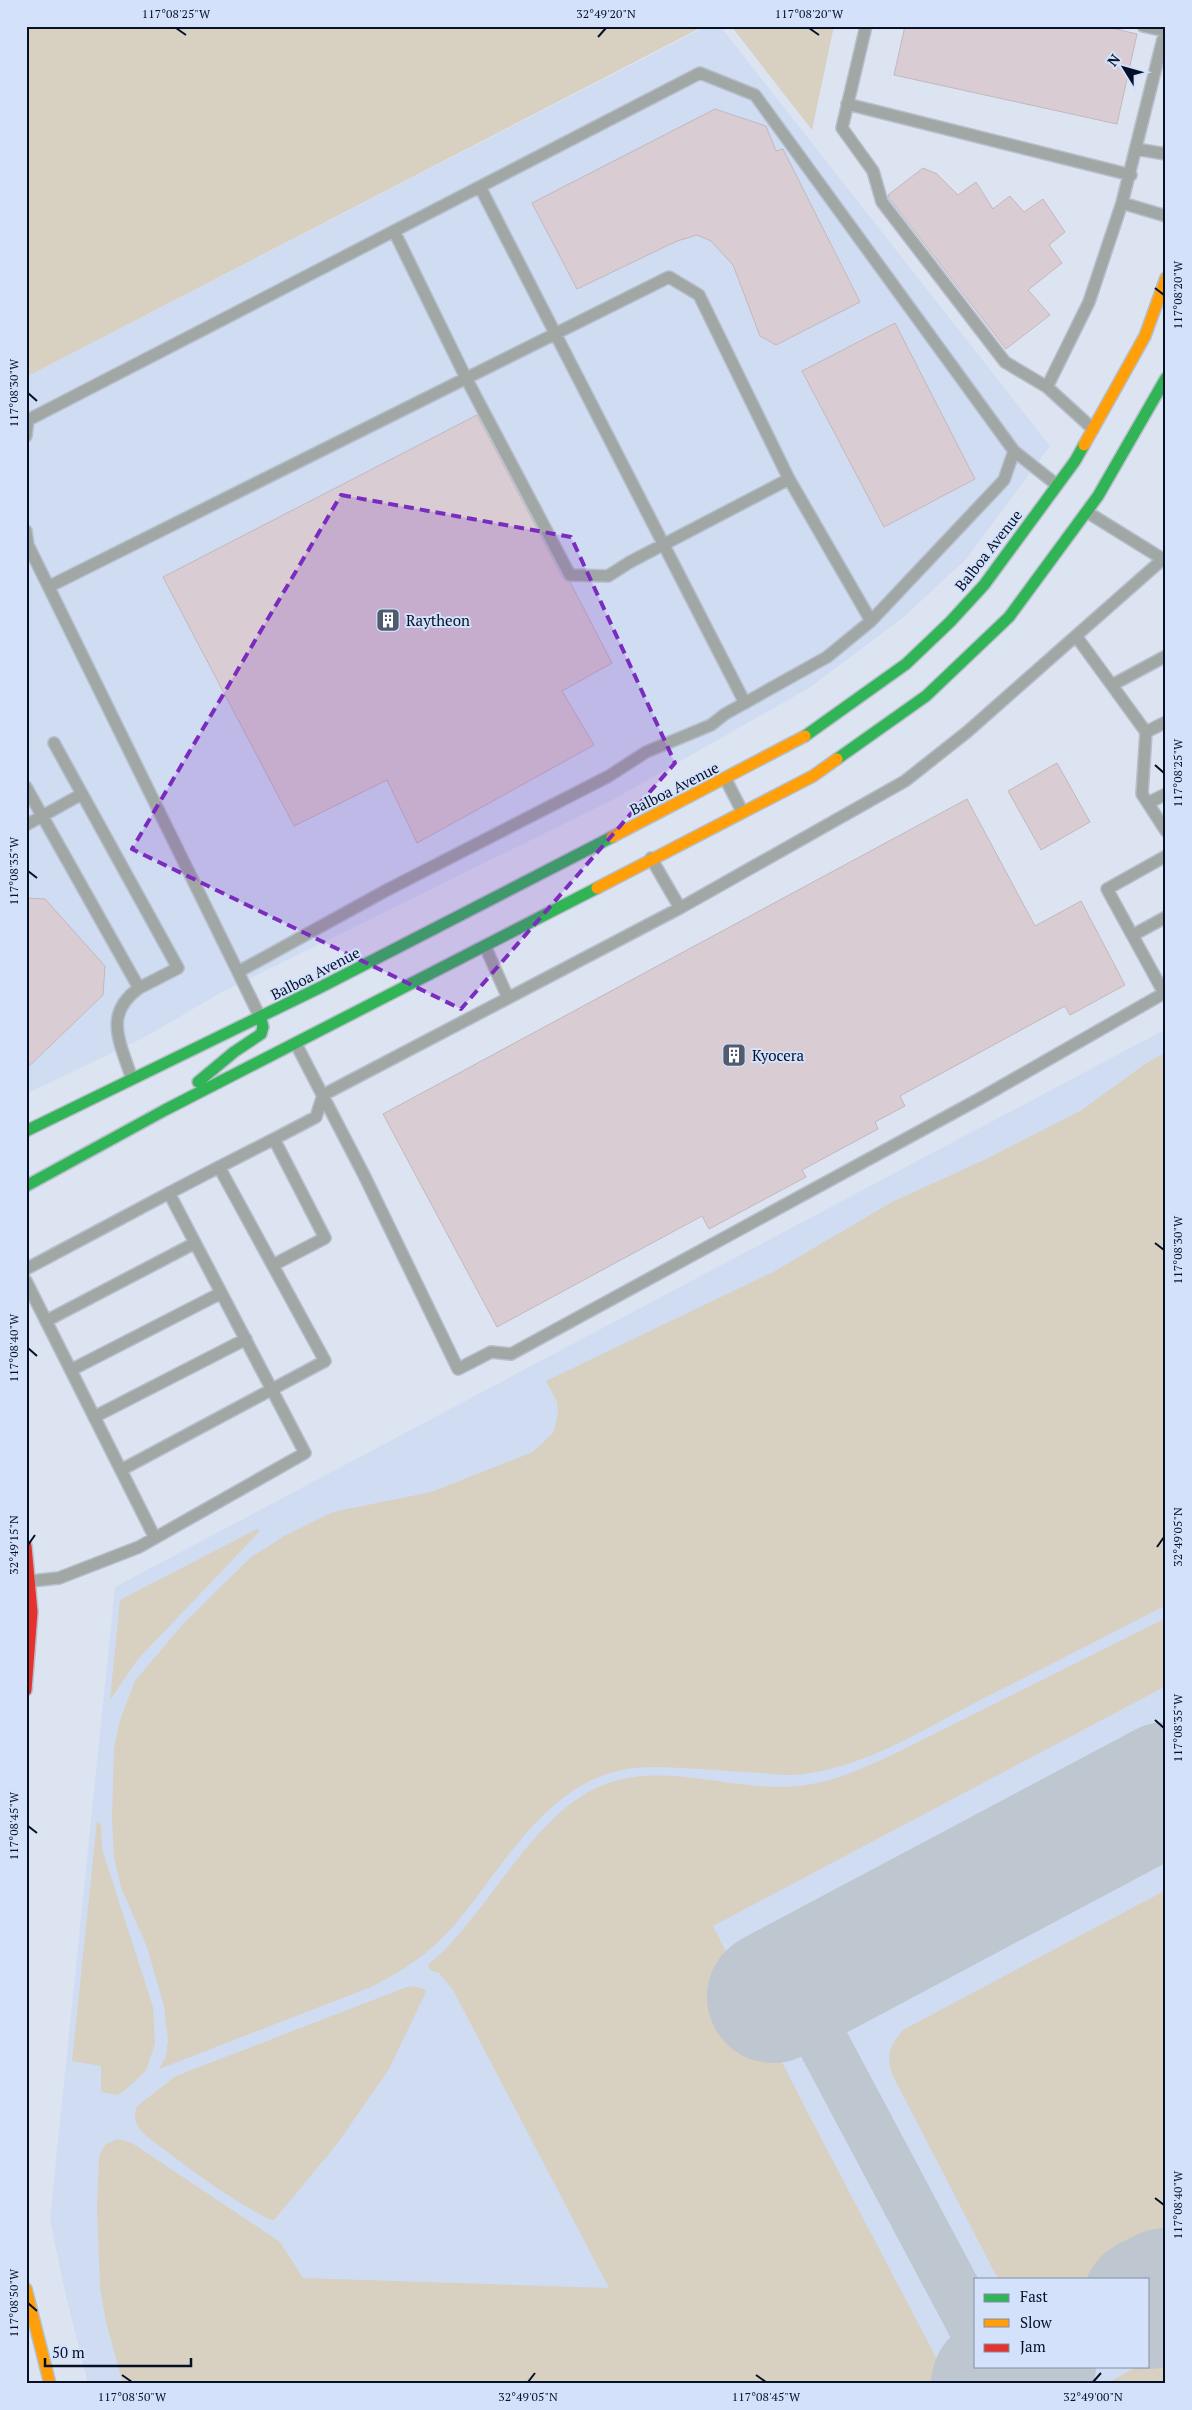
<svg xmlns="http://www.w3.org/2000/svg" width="1192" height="2410" font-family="'PT Serif',serif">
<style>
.built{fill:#d0dcf2;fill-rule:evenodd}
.green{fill:#d8d0c0}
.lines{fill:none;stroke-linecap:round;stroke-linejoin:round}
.taxiway{stroke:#bec6cf;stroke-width:52}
.runway{stroke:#bec6cf;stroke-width:132}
.building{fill:#d9cdd3;stroke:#c2b7bd}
.lane-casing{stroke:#b7bfcc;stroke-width:14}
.fast-casing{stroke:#b7bfcc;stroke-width:14}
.slow-casing{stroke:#b7bfcc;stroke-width:14}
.jam-casing{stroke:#b7bfcc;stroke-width:14}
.lane{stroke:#a0a7a5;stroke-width:11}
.fast{stroke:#30b455;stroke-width:11}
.slow{stroke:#ff9f0a;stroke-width:11}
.jam{stroke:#e5322d;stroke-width:11}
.marked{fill:#7b2cbf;fill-opacity:0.2;stroke:#7b2cbf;stroke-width:4;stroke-dasharray:10 6;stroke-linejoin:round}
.ticks{fill:none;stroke:#061127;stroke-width:2}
.labels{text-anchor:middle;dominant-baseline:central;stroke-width:4;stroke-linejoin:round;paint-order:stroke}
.street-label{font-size:15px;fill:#061127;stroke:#d3e1fb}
.poi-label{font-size:15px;fill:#061127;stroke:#d3e1fb;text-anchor:start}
.neatline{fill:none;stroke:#061127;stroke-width:2}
.ticks-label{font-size:12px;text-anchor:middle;fill:#061127}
</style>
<rect width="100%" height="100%" fill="#dce4f2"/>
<path class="built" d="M707,26h13l330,420 -83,112 -62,58 -96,72 -195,111 -392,193 -77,45 -119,57v-717z
M1166,1029v1355h-1078l-23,-92 -15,-73 65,-632zM976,2279h172v87h-172z"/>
<path class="green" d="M26,26h678l-678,351z
M731,26h103l-22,104z
M1166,1052v553c-62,32 -124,64 -186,95 -59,31 -124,73 -192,75 -29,-2 -58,-4 -87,-6 -28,-1 -55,-5 -83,2 -78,18 -120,106 -170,161 -22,24 -48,40 -77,55l-212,82 7,-13 2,-16 -4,-34 -17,-59 -26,-60 -7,-30 -2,-38 2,-70 5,-26 16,-42 48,-57 67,-66 34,-22 49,-24 98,-20 102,-40 20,-19 5,-18 -1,-13 -11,-21 229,-110 117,-69 92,-42 98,-50 63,-46z
M257,1529l3,2 -122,128 -28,41 10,-100z
M1166,1618v68l-453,240 98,193 139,265h-827l-17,-62 -6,-35 -3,-79 2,-52 6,-11 12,-6 15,4 148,99 23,36 306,10 -156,-298 -14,-17 -9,-3 -2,-5c58,-48 99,-142 166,-176 68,-34 147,9 218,-5 29,-5 56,-18 82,-30z
M97,1821l4,4 1,24 51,158 2,37 -9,26 -15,15 -13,10 -17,-3v-26l-29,-5z
M1166,1890v348l-75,41h-93l-105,-203c-8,-20 -3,-31 10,-46z
M415,1986l11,4 -1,4 -36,75 -52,75 -63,76 -5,-1c-37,-19 -70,-43 -104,-69 -9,-7 -23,-15 -28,-26 -3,-6 -2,-13 0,-18l39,-30 231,-89z
M1166,2351v33h-60l32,-18h10v-6z"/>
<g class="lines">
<path class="taxiway" d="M793,1986l183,344
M1020,2384l14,-18"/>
<path class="runway" d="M773,1997l393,-209
M1148,2303l18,-9
M997,2384l33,-18"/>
</g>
<path class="building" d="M905,26h198l34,8 -20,90 -223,-49z
M715,109l51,17 10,25 7,-2 77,153 -84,43 -16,-9 -27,-71 -22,-24 -14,-6 -20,6 -100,48 -45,-86z
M923,168l14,6 21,21 18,-13 17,27 17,-13 14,16 19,-13 22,33 -16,13 13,18 -34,27 22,25 -44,34 -117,-151 -1,-3z
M895,323l80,156 -91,48 -82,-156z
M477,415l86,163 7,4 42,81 -50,28 32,54 -177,98 -30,-63 -93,46 -131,-249z
M1057,763l33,59 -49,28 -33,-59z
M967,799l68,127 46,-25 44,84 -55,30 -5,-9 -165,90 5,10 -30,16 3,7 -76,41 4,7 -97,52 -7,-13 -205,111 -114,-213z
M26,898l19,1 60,67 -2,29 -77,74z"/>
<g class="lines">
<g class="lane-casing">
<path id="lane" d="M866,26l-24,102 31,43 9,31 123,160 42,25
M847,104l284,71
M1136,149l30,5
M480,187l265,516
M1122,203l44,13
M1093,429l-46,-42 42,-85 33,-99 43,-172 -22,-5
M26,436l2,-16 672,-347 55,22 259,356 -10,29 -133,141
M1014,451l43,34
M1087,512l79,49
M26,531l2,14 210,427
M50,586l619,-309 30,18 90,184
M1076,636l70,96 -4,62 24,37
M1112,685l54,-29
M1146,732l20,-10
M54,743l124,225 -39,20
M725,778l17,33
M26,787l113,201c-36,26 -19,54 -8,88
M1148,803l18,-9
M26,825l56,-31
M651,858l29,50
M1133,935l33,-18
M485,946l23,52
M1164,993l-57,-104 59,-33
M260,1017l-22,-45 147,-81 224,-115 37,-24 65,-27 14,-11 102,-57 44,-36 -82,-142 -159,83 -22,14 -38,-1 -104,-197 -72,-147
M296,1044l68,131 94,194 33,-17 20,2 468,-255 187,-107
M274,1139l42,-22 7,-22 357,-187 225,-127 62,-49 196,-173
M219,1167l55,-28 51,99 -52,27
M26,1269l143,-76 136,260 -166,94 -80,31 -28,3
M26,1281l129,257
M46,1321l149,-78
M71,1370l150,-77
M94,1417l152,-78
M121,1470l204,-109 -106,-194 -50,26"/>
</g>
<g class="fast-casing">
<path id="fast" d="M805,736l101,-72 44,-42 34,-37 91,-124 9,-16
M837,759l89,-63 83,-79 89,-121 68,-118
M198,1082l36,-30 27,-18 2,-7 -2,-8
M26,1131l295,-144 291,-150
M26,1186l139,-76 432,-222"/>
</g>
<g class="slow-casing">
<path id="slow" d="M1084,445l61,-109 21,-58
M612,837l193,-101
M597,888l216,-112 24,-17
M26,2289l24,95"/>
</g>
<g class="jam-casing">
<path id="jam" d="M26,1546l6,66 -6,78"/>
</g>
<use href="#lane" class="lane"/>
<use href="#fast" class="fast"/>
<use href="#slow" class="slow"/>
<use href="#jam" class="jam"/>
</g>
<path class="marked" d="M341,495l230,42 104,226 -214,246 -329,-160z"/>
<path class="ticks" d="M176,28l10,7M809,28l10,7M598,37l8,-9M1155,288l9,7M28,393l9,8M1155,765l9,8M28,871l9,7M1155,1243l9,7M28,1348l9,8M28,1545l7,-10M1157,1547l7,-10M1155,1720l9,8M28,1826l9,7M1155,2198l9,7M28,2303l9,8M122,2375l10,7M756,2375l10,7M528,2382l7,-9M1093,2382l8,-9"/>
<defs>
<g id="building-square" transform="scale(1.25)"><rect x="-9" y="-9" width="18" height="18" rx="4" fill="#515b6e" stroke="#d3e1fb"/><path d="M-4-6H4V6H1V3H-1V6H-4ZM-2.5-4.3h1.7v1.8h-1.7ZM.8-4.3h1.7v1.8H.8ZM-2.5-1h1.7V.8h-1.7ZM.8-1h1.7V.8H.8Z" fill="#fff"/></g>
</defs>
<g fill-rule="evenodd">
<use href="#building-square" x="388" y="620"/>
<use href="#building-square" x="734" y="1055"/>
</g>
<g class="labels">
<g class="street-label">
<text transform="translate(988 550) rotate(-52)">Balboa Avenue</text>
<text transform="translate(674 788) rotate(-27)">Balboa Avenue</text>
<text transform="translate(315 973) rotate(-27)">Balboa Avenue</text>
</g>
<g class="poi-label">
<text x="406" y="620">Raytheon</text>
<text x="752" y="1055">Kyocera</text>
</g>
</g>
<rect width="1192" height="2410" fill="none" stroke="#d3e1fb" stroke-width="55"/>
<rect x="974" y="2278" width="175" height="90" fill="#d3e1fb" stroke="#818ea6"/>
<rect x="984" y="2294" width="25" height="8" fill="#30b455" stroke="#818ea6"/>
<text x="1020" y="2302" font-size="15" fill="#061127">Fast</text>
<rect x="984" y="2319" width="25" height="8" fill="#ff9f0a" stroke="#818ea6"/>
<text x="1020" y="2328" font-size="15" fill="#061127">Slow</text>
<rect x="984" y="2344" width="25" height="8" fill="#e5322d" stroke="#818ea6"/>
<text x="1020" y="2352" font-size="15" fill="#061127">Jam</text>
<g transform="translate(1124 68) rotate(307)" stroke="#d3e1fb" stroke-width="4" paint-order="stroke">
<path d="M0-4L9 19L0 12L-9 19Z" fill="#061127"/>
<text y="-8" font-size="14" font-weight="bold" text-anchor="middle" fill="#061127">N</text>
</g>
<path d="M45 2358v8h146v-8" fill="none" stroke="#061127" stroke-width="2.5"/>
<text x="52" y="2358" font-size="15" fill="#061127" stroke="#d3e1fb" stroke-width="4" paint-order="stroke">50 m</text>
<rect x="28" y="28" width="1136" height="2354" class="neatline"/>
<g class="ticks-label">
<text x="176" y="18">117°08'25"W</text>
<text x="606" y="18">32°49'20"N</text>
<text x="809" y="18">117°08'20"W</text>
<text transform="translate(1178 295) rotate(-90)" y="4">117°08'20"W</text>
<text transform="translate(14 393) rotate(-90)" y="4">117°08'30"W</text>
<text transform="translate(1178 773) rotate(-90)" y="4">117°08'25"W</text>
<text transform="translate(14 871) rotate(-90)" y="4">117°08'35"W</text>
<text transform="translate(1178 1250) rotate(-90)" y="4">117°08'30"W</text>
<text transform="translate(14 1348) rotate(-90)" y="4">117°08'40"W</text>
<text transform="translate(1178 1537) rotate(-90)" y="4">32°49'05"N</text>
<text transform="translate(14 1545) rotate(-90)" y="4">32°49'15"N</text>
<text transform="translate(1178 1728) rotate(-90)" y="4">117°08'35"W</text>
<text transform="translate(14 1826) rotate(-90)" y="4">117°08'45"W</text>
<text transform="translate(1178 2205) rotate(-90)" y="4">117°08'40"W</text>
<text transform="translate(14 2303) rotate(-90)" y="4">117°08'50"W</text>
<text x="132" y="2401">117°08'50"W</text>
<text x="528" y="2401">32°49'05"N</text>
<text x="766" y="2401">117°08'45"W</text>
<text x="1093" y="2401">32°49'00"N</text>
</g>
</svg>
